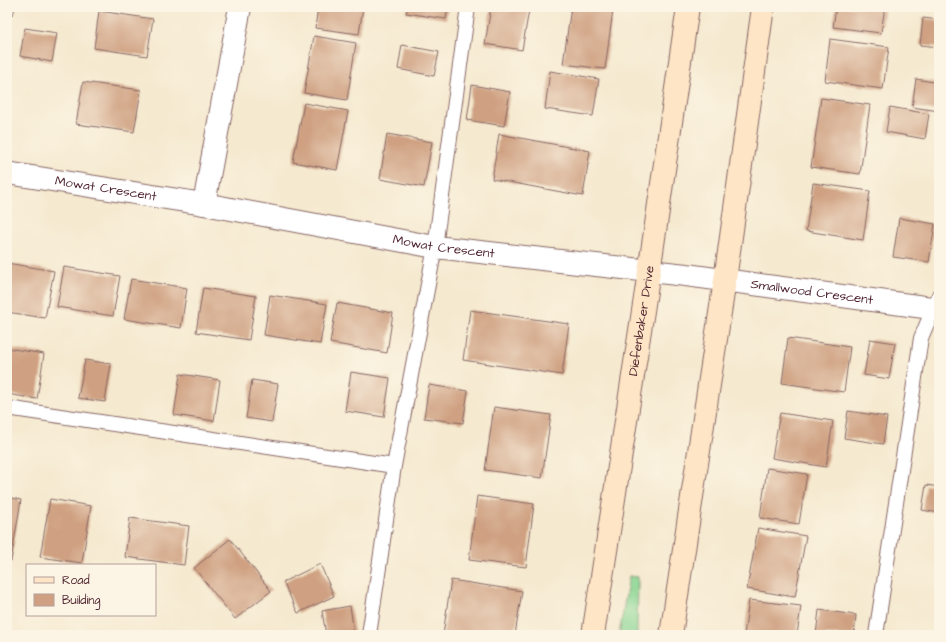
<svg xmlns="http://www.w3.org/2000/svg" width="946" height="642" font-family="'Architects Daughter',sans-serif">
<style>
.green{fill:#8ad593;stroke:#6a7a5f}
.building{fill:#cfa081}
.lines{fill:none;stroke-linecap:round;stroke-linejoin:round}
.lane-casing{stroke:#866664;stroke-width:16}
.street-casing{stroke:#866664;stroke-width:24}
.secondary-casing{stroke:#866664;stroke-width:24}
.lane{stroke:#fff;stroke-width:14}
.street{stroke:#fff;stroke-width:22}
.secondary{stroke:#fde5c5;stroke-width:22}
.labels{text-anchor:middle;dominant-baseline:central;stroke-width:3.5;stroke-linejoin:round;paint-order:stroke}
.street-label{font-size:13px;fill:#4a1f2b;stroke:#fcf5e5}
</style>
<rect width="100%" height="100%" fill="#fcf5e5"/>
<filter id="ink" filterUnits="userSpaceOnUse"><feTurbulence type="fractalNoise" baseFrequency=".025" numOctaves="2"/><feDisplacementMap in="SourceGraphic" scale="8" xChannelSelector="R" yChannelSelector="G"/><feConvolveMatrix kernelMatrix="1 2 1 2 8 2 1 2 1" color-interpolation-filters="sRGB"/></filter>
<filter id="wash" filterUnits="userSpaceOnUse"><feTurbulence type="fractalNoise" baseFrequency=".012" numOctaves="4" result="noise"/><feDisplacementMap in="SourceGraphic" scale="16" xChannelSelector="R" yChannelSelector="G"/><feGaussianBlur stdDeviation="0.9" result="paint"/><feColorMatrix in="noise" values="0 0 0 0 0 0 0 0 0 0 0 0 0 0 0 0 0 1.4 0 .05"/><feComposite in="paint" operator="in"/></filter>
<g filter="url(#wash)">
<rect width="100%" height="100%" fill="#f5e9cf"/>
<path class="green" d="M629,576l9,1 -1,58h-18z"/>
<g id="blocks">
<path class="building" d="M318,7h45l-4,27 -44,-6z
M408,7h40l-2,12 -40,-6z
M491,7h20l18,3 -7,40 -37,-6z
M571,7l42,3 -8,59 -42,-5z
M836,7h49l-4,26 -48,-6z
M99,11l54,8 -6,37 -53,-8z
M923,18l16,2v27l-19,-2z
M25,28l32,5 -5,29 -32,-6z
M314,36l42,7 -9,57 -43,-7z
M830,39l59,8 -6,42 -58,-8z
M402,45l37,7 -5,24 -36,-7z
M550,71l49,8 -6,37 -48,-7z
M916,79l23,4v28l-27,-4z
M83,82l58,8 -7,42 -58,-8z
M472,85l38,7 -6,34 -37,-6z
M821,98l49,7 -10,69 -49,-7z
M304,103l44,8 -11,59 -44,-8z
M890,107l39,7 -4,25 -39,-7z
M387,134l45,8 -8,45 -44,-8z
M499,134l91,17 -7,45 -91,-17z
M813,183l57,8 -7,49 -57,-9z
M899,218l36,6 -6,38 -36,-5z
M7,263l47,8 -9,47 -38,-6z
M64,267l56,9 -7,40 -56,-9z
M131,279l56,9 -6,40 -57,-9z
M203,288l53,8 -7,44 -53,-8z
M270,295l57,9 -7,40 -56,-9z
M337,303l56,10 -6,40 -57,-10z
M470,310l99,14 -7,51 -99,-15z
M788,338l62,9 -6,45 -62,-9z
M870,339l25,4 -6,36 -25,-4z
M7,348l37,6 -7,45 -30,-5z
M85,360l26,4 -6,38 -27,-4z
M351,372l39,6 -6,39 -39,-6z
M180,374l40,6 -6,41 -40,-6z
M252,380l26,4 -6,38 -26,-4z
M429,385l39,6 -5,32 -39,-5z
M494,407l57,8 -9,63 -57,-8z
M848,411l39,6 -4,27 -39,-6z
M780,413l53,8 -7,46 -54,-9z
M767,468l40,6 -8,50 -39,-6z
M926,485l13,2v26l-17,-3z
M477,496l57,8 -8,63 -57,-7z
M7,497l14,3 -10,61 -4,-1z
M50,499l41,7 -9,57 -42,-6z
M130,518l59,8 -5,39 -59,-8z
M758,528l48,8 -11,61 -48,-8z
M230,539l41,52 -36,28 -41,-51z
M320,564l14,32 -36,17 -15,-31z
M451,580l71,11 -7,44h-72z
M749,600l52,6 -4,29h-53z
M350,606l4,26 -28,3 -4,-24z
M819,610l37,5 -2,20h-38z"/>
</g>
</g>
<g filter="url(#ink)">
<use href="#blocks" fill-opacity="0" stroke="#866664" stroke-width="1"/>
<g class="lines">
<g class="lane-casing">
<path id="lane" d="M7,9v-2
M7,408l387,58
M369,635l25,-169 41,-219 33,-240
M876,635l45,-297 18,-43"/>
</g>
<g class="street-casing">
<g id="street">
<path id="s1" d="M7,173l197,31 231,43 251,28 253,34"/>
<path d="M204,204l36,-197"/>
</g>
</g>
<g class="secondary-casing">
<g id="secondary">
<path id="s2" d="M593,635l56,-363 39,-265"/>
<path d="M671,635l54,-355 38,-273"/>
</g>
</g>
<use href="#lane" class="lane"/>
<use href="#street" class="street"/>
<use href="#secondary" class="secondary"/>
</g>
</g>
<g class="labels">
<g class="street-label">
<text stroke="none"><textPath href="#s1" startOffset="100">Mowat Crescent</textPath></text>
<text stroke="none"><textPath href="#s1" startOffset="443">Mowat Crescent</textPath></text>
<text stroke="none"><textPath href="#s1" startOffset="814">Smallwood Crescent</textPath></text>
<text stroke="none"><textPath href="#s2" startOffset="318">Diefenbaker Drive</textPath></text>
</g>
</g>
<rect width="946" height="642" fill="none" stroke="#fcf5e5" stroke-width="24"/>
<rect x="26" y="564" width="130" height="52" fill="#fcf5e5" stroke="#b59f9b"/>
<rect x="34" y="577" width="20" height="6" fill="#fde5c5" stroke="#b59f9b"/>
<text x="62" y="584" font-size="12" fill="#4a1f2b">Road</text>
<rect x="34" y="594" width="20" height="12" fill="#cfa081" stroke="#b59f9b"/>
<text x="62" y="604" font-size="12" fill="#4a1f2b">Building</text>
</svg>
